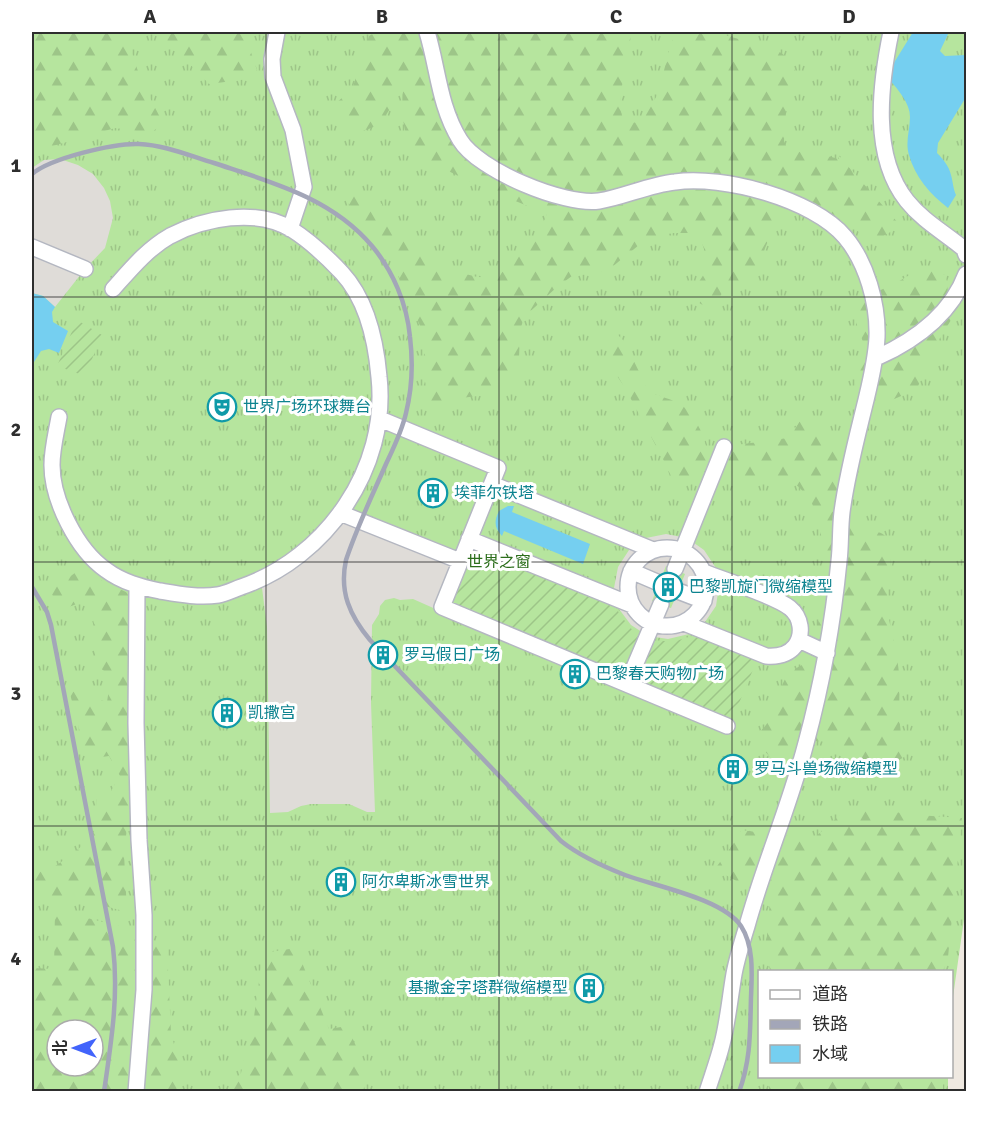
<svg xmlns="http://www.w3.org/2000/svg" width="998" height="1123" font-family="Signika,'Noto Sans SC',sans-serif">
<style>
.grass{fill:url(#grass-tufts);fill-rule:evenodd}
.forest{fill:url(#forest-firs);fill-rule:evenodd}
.garden{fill:url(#garden-furrows)}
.plaza{fill:#dfdcd8;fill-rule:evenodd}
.water{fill:#75cff0}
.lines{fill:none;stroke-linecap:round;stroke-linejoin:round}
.street-tunnel{stroke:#c8c4bd;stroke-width:15;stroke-dasharray:15 8;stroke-linecap:butt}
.street-casing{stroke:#b4b7c1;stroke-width:18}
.street{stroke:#fff;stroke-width:15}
.rail{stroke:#a3a6b8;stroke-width:4.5}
.grid{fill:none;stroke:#2e2e2e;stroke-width:1.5;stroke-opacity:0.55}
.labels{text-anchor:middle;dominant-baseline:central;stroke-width:6;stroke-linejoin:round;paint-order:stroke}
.culture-label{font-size:16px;fill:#0d838f;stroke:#fff;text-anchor:start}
.park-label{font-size:16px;fill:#2c6e1b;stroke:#fff}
.neatline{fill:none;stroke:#2e2e2e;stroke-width:2}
.grid-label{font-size:20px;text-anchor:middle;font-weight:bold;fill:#2e2e2e}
</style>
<defs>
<pattern id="grass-tufts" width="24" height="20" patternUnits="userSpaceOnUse" patternTransform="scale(1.5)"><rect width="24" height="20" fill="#b6e59e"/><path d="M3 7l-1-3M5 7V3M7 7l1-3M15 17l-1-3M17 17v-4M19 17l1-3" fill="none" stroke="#9dc588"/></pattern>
<pattern id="forest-firs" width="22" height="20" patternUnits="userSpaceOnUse" patternTransform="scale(1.5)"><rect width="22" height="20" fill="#b6e59e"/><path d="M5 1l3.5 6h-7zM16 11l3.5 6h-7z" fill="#9dc588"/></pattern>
<pattern id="garden-furrows" width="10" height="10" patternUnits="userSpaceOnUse" patternTransform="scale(1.5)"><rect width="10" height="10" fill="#b6e59e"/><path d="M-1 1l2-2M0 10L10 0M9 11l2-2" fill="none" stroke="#9dc588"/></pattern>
</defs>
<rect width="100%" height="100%" fill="#efe9e1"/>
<path class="grass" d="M51,32h915v873l-14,99v-32h-192v104l188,1v14l-916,1v-1018zM57,1030h36v36h-36z"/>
<path class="forest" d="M32,32h108l-13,7 15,44 21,40 -12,10 -36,-5 -83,24z
M159,32h85l13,38 -9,9 -39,5z
M376,32h255c-1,22 -16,68 -8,86l6,4 11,1 18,-29 13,-51 6,-11h37l63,18 15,11 3,9v18l-6,7 -3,13 -2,33 4,10 28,2 23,6v-3l60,68v3l-19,11 -13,2 -5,-6 -64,-42 -10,2 -39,92 -22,-3 -14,28 -24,-14 15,-23v-25l-3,-9 -10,-7h-18l-14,3 -20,9 -27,22 -15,6 -25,3 -15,11 -33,30 -4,14 -1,27 -3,15 -10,13 -20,9 -25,3 -12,6 -14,4 -4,-4 -7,-26v-43l-37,-86 -44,-52 1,-3c12,-6 23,-3 33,6 8,6 13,13 17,22 2,4 2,9 5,12 15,19 76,53 99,41 15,-8 44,-45 49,-61 -28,-12 -121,-47 -135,-68 -13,-19 -9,-46 -9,-68 -7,16 -13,40 -30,49 -6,4 -16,4 -24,6 -10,-7 -13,-18 -13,-30l7,-6 7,-1 19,-60z
M927,269l19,6 5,45 -19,31 -15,38 -25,11 -11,3 -26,-16 9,-42 -9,-26 -1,-14 5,-5 37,-17 22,-13z
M612,332h3l9,9 25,51c10,4 22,7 31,12 16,10 33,45 25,63 -3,6 -10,13 -15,18l-19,-2v-7l-8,-17 -39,-73 -14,-20 -3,-28z
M802,418l8,12 22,8 30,25c-7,13 -20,55 -3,64 13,7 28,0 31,20 3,21 -5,39 -3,59 2,20 9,39 11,59 3,20 0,40 2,60 1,11 3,21 4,32l-10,6 -40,3 -24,-24 -30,-2 -13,19 -9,7 -16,-18 -2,-17c15,-10 16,-39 27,-55 4,-6 14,-10 20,-14l18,-64 1,-20 -7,-57 -8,-20 -12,-14 -15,-10h-25l-22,5 -8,-16 -1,-16 8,-5 52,-7z
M79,570l49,23 2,5 1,193 -7,63 3,58 -41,-11h-54v-30l15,1c12,-9 46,-30 48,-44 3,-13 -1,-23 4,-37h12l9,-15 -11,-20 -22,3 -18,-69 38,12 4,-26 -15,-11 -4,-67 -31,12 -11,-19z
M850,806l67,9 45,3 -14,139 -5,14h-173l-4,-24 4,-47 -55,-31 21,-29 5,-10 72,9z
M55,910l76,19 36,18 4,86 12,46 -8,12 -143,1v-124l22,1zM57,1030h36v36h-36z
M296,948l33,81 18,-3 21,47 -5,18h-137l15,-18 13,-56 9,-64z
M764,1077h179v14h-174v-7z"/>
<path class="garden" d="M77,320l25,15 -17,41 -28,-10z
M471,547l144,58 5,10 14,17 18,9h24l19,-6 62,25 -25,60 -283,-115z"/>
<path class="plaza" d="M60,159l18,6 15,9 11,14 6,13 3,17 -8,30 -20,21 -30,38 -12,-11 -11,-3v-125l12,-8z
M340,513l120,48 -20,50 -27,-12 -13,1 -6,-2 -9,2 -5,6 -1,8 -7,11 -1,78 4,109h-8l-18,-8h-38l-10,2 -13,6 -18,1 -3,-186 -6,-47z
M666,534l21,4 17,12 12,18 3,18 -3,20 -11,16 -16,12 -21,5 -20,-3 -17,-11 -12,-16 -5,-21 4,-21 11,-17 17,-12zM666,566l19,8 -14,34 -19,-7z"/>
<path class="water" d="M913,32h36l-9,19 5,5 21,-1v42l-28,46 -1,10c6,6 12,13 14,22 2,7 2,13 5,20l-8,13c-18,-14 -33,-31 -39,-53 -4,-13 1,-25 1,-38 0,-14 -12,-27 -20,-37l2,-14z
M32,293l11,3 12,11 -3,5 1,10 15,9 -9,22 -10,-4 -8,2 -7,11h-2z
M508,506h6l-2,6 78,32 -7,20 -79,-33 -2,5c-8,-8 -8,-15 -3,-25z"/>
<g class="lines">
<path class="street-tunnel" d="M661,604l14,-35"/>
<g class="street-casing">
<path id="street" d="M277,32l-5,27 1,18 20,53 11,57 -14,42
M427,32c11,36 12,74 33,108 18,30 104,66 139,61 25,-4 49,-16 76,-19 48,-7 138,17 170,55 22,26 33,67 32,100 -1,22 -6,42 -11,63 -9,37 -19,74 -24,112 -2,16 -1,33 -3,49 -6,62 -17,123 -33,182 -16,62 -42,121 -59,183 -5,16 -10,32 -13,48 -4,23 -6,47 -12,70 -4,16 -10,32 -15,48
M891,32c-11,53 -20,124 16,169 16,20 38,32 57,48l2,6
M32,247l53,22
M876,358c38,-17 75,-44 90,-84
M59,417c-3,17 -7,32 -7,48 0,35 25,85 54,105 16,12 35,17 54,21 18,3 39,7 58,4 7,-1 15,-5 23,-8 85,-29 148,-119 138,-210 -3,-35 -12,-77 -37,-104 -15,-16 -32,-32 -51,-44 -35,-21 -87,-11 -121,7 -23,13 -40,34 -57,53
M380,419l118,49 -56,139 285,119
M492,484l161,66
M340,513l120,48
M469,539l163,66
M628 587a39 39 0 1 1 78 0a39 39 0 1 1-78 0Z
M675,569l49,-122
M631,571l28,12
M678,591l26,10
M684,623l82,33c12,1 22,-1 29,-10 9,-12 6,-29 -5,-38 -17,-13 -64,-27 -86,-36
M799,640l28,13
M627,684l34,-80
M136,1092l8,-102v-75l-5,-75 -3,-117 1,-137"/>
</g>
<use href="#street" class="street"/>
<path class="rail" d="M32,174c19,-16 82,-31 107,-30 26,1 51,12 75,19 57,19 118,35 158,83 21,25 35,58 38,91 3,25 2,52 -4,76 -4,18 -12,34 -20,51 -14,32 -29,63 -40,96 -7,32 4,56 24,80l191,201c19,15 41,25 64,34 30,11 98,24 116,51 13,20 11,48 10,71 -1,35 0,62 -12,95
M32,587l15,25 4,13 62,322c6,49 -2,96 -9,145"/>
</g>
<path class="grid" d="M266,32v1060M499,32v1060M732,32v1060M32,297h934M32,562h934M32,826h934"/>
<defs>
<g id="theatre-ring" transform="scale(1.5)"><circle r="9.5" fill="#fff" stroke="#0f9aa8" stroke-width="1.5"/><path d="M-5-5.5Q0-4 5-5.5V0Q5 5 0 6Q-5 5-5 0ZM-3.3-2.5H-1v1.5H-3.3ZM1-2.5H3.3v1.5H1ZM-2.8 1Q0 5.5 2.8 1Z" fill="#0f9aa8"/></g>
<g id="building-ring" transform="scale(1.5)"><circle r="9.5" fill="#fff" stroke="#0f9aa8" stroke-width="1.5"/><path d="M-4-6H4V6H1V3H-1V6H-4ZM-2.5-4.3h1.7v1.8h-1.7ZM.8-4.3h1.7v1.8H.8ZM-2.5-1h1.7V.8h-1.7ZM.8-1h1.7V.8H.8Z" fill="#0f9aa8"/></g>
</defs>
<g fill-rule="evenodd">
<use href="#theatre-ring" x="222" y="407"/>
<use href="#building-ring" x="433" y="493"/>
<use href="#building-ring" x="668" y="587"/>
<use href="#building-ring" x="383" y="655"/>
<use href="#building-ring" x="575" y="674"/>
<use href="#building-ring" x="227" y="713"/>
<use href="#building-ring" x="733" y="769"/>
<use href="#building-ring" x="341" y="882"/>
<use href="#building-ring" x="589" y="988"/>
</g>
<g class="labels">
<g class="culture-label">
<text x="243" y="407">世界广场环球舞台</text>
<text x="454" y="493">埃菲尔铁塔</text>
<text x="689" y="587">巴黎凯旋门微缩模型</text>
<text x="404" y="655">罗马假日广场</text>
<text x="596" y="674">巴黎春天购物广场</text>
<text x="248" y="713">凯撒宫</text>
<text x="754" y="769">罗马斗兽场微缩模型</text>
<text x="362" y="882">阿尔卑斯冰雪世界</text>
<text x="568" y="988" text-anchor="end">基撒金字塔群微缩模型</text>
</g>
<g class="park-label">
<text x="499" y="562">世界之窗</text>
</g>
</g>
<rect width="998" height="1123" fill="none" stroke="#ffffff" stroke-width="66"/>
<rect x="758" y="970" width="195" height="108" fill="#ffffff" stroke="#ababab" stroke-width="1.5"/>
<rect x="770" y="990" width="30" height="9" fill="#ffffff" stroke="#ababab" stroke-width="1.5"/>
<text x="812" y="1000" font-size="18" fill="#2e2e2e">道路</text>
<rect x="770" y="1020" width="30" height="9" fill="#a3a6b8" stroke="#ababab" stroke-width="1.5"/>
<text x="812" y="1030" font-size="18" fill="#2e2e2e">铁路</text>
<rect x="770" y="1045" width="30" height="18" fill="#75cff0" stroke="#ababab" stroke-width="1.5"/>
<text x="812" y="1060" font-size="18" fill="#2e2e2e">水域</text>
<g transform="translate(75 1048) rotate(270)"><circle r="28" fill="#ffffff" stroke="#ababab" stroke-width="1.5"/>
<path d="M0-4.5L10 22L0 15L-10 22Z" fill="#4264fb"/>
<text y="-9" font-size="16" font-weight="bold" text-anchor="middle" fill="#2e2e2e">北</text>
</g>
<rect x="33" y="33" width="932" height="1057" class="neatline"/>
<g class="grid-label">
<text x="150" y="23">A</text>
<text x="382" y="23">B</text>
<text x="616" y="23">C</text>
<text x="849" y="23">D</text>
<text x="16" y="172">1</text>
<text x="16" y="436">2</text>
<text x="16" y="700">3</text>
<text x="16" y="965">4</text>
</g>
</svg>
